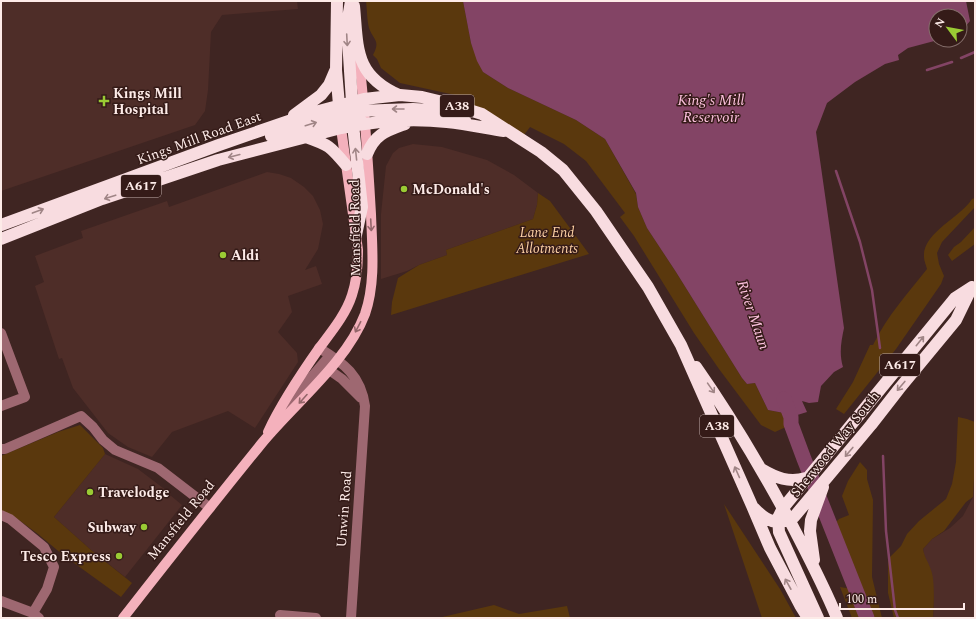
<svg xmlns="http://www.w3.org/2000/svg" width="976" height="619" font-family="Spectral,serif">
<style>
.built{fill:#4e2d28}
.green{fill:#5a380d}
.water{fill:#834465}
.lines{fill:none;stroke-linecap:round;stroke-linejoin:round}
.stream{stroke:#834465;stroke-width:2.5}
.river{stroke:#834465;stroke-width:15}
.minor{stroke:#9e6871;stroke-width:10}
.major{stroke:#f4b1bc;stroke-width:10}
.highway{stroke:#f8dce0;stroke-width:12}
.oneway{stroke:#a08586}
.oneway2{stroke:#94666a}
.poi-dot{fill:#9acb34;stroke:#351b18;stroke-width:1.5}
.labels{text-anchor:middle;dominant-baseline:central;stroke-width:3;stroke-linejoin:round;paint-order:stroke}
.shield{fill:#351b18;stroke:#c1adaa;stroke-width:1}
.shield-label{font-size:13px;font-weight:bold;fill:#fdebe8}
.poi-label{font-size:14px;font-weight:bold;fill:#fdebe8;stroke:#351b18;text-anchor:start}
.street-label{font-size:14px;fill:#fdebe8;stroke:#351b18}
.park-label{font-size:14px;font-style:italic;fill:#fcd0a4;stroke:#351b18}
.water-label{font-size:15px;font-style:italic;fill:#fcc1dd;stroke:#351b18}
</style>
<rect width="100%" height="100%" fill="#3f2522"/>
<path class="built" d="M1,1h296l1,8 -76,6 -11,17 -3,58 -3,21 -10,14 -194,66z
M413,144l29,3 45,13 27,15 24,18 -1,12 -4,14 -87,31 1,5 -28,10 -12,6 -26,8v-65l5,-48 7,-13 6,-5z
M267,172l12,2 12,4 13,9 9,9 7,14 3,14 -5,25 -13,21 11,-4 6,18 -34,12 4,16 -14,20 19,21 1,9 -43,66 -27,-17 -56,21 -20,25 -24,-10 -20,-14 -35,-45 -11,-30 -3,1 -24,-73 9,-4 -9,-26 48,-18 -2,-7 86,-30 2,6z
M105,454l33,15 33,25 -1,1 12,10 -57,72 -34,-27 -37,-33z
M975,460v158h-42l1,-17 -3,-30 -6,-11 -2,-11 9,-10 18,-11 13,-12 10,-19z"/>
<path class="green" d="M366,1h97l8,42 12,29 25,16 68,32 29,19 31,55 2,13 9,21 29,44 66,106 5,6 8,-1 13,27 16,3 2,14 -11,5 -14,-7 -42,-56 -25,-36 -60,-97 -14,-19 5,-4 -39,-52 -22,-17 -34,-17 -6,8 -69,-40 -55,-12 -19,-15 -4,-9 -4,-4c8,-15 0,-15 -4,-27 -2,-8 -2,-19 -3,-27z
M538,193l12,8 39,53 -198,61 1,-13 6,-24 21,-13 28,-10 -1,-5 87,-31 4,-14z
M975,198v9l-33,35 -5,11 2,11 5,12 -3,8 -45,65 -52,65 -8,-5 17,-27 17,-37h3c14,-29 35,-52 54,-76 -1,-4 -3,-8 -3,-12 -2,-24 37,-40 48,-58z
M975,227v17l-23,17 -4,-6 6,-8 7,-5z
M958,417l9,2 8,3v38l-2,37 -7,5 -22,29 -12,8 -9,10c2,10 5,12 8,21 4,10 3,37 2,48h-39l-6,-25v-34l13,-13 6,-12 12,-13 27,-22 6,-15 4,-22z
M80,425l23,23 2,6 -51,63 37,33 41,33 -11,14 -58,-42 -25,-21 -19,-14 -18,-9v-55l57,-24z
M860,462l7,8v9l6,21 -1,77 10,41h-30l-12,-31 12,2 -24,-58 11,-12 10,-4 -7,-19 6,-15z
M724,504l56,85 16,29h-34z
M494,605l25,9 48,-8 3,12h-132z"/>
<path class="water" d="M463,1h503l4,20 -10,12v-17h-24v24h2l-30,8 -10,7 1,5 -14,4 -30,18 -28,21 -11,29 28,196c-3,14 -5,26 -1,39l-9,5 -13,14 -3,16 -9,1 -7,-2 5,11 -16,5 -7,-4 -16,-3 -13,-27 -8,1 -5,-6 -66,-106 -29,-44 -9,-21 -2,-14 -31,-54 -29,-19 -68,-32 -25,-16 -6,-11 -6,-18z"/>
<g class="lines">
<path class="stream" d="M961,58l14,-6
M927,70l25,-8
M836,171l24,71 12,48 8,58
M883,456l3,75 9,79 3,8"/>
<path class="river" d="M784,399l7,18v7l13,35 63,159"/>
<path class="minor" d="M1,333l24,64 -24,9
M319,348c25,15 42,28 46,58l-14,212
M322,365l20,14 19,19
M283,406l26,-26 17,-20 5,-2 6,1
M1,449h4l76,-33 12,11 10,13 12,10 43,18 52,40
M1,515l9,4 34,28 10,20 -7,22 -14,24
M1,601l32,12 6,5
M280,615l36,3"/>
<path class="major" d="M268,432c14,-30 33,-58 52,-85 12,-16 26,-33 32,-52 5,-15 6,-29 6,-45l-18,-129
M123,618c46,-59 92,-117 139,-175 33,-40 85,-81 103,-129 11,-32 7,-68 6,-100 -3,-52 -6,-104 -12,-155"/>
<path class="highway" d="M337,1l-1,69 3,35
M354,6c4,42 0,69 45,89
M343,107l15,4 55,-2 19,1 19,4 15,8
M351,109l1,-7 -5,-78 4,-23
M294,115l27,-20 8,-10 6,-14
M355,118l-2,7 9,82 -6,28
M271,136l69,-20 15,2 9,5
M306,137c23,8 24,9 40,28
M367,154c8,-20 19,-23 38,-30
M1,225l218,-80 96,-33 49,-13 36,-4 22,2 25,6 35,11 59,38 22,18 33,41 52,76 33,58 72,163 17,40 30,57 8,13
M1,239l101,-40 116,-39 123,-32c34,-7 71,-10 106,-6 19,2 38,6 57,9
M696,367c35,50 67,104 96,158 16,31 32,61 45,93
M761,469c15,9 28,14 45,9
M754,508c12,13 24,19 40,9l77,-92 28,-36 57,-69 16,-33
M814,560l-4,-29 1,-11 12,-33
M818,618l-39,-86 -1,-14 5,-10 172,-210 17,-11"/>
</g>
<defs><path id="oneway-shaft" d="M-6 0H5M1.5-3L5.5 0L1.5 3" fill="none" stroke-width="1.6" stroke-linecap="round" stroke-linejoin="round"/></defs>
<g class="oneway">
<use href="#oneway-shaft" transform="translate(347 40) rotate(87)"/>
<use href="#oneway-shaft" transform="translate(398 109) rotate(180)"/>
<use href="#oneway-shaft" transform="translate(311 124) rotate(-17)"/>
<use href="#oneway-shaft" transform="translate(356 154) rotate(-96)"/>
<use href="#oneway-shaft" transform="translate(234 156) rotate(166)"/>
<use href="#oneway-shaft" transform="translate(110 197) rotate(162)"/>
<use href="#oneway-shaft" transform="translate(38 211) rotate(-20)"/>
<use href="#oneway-shaft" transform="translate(920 341) rotate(-51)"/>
<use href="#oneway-shaft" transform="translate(901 386) rotate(130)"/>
<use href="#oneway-shaft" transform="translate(711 388) rotate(55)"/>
<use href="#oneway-shaft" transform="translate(849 452) rotate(130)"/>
<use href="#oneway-shaft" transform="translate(737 472) rotate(-114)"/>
<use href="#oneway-shaft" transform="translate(788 584) rotate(-119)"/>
</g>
<g class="oneway2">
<use href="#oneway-shaft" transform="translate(371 225) rotate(87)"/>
<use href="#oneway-shaft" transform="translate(358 327) rotate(117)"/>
<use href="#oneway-shaft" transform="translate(303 399) rotate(132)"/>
</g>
<g class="poi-dot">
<path d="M102 95h4v4h4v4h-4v4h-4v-4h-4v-4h4z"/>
<circle cx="404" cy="189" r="4"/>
<circle cx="223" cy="255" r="4"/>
<circle cx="90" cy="492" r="4"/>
<circle cx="144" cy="527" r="4"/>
<circle cx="119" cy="556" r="4"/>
</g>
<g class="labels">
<g class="shield">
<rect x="440" y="95" width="34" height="22" rx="3"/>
<rect x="121" y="175" width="40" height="22" rx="3"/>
<rect x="880" y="354" width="40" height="22" rx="3"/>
<rect x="700" y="415" width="34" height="22" rx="3"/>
</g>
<g class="shield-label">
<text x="457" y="106">A38</text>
<text x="141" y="186">A617</text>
<text x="900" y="365">A617</text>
<text x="717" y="426">A38</text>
</g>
<g class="poi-label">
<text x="113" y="93">Kings Mill<tspan x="113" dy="16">Hospital</tspan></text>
<text x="412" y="189">McDonald's</text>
<text x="231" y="255">Aldi</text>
<text x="98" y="492">Travelodge</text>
<text x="136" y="527" text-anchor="end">Subway</text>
<text x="111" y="556" text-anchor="end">Tesco Express</text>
</g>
<g class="street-label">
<text transform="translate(199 138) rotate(-20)">Kings Mill Road East</text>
<text transform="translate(355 228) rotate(-91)">Mansfield Road</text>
<text transform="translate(835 444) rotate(-51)">Sherwood Way South</text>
<text transform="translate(344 509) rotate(-86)">Unwin Road</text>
<text transform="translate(181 520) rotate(-51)">Mansfield Road</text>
</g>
<g class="park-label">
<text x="547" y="232">Lane End<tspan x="547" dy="16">Allotments</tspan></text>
</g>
<g class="water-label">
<text x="711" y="100">King's Mill<tspan x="711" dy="17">Reservoir</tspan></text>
<text transform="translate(753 315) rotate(71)">River Maun</text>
</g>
</g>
<rect width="976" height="619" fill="none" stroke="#fdebe8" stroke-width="4"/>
<g transform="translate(948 28) rotate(302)"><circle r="19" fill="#351b18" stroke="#856e6b"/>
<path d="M0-3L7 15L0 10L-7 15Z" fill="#9acb34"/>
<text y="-6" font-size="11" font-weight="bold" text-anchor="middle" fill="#fdebe8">N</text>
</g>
<path d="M840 603v6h124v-6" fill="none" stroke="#fdebe8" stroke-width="2"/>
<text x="846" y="603" font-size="12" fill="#fdebe8" stroke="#351b18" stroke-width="3" paint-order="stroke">100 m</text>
</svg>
